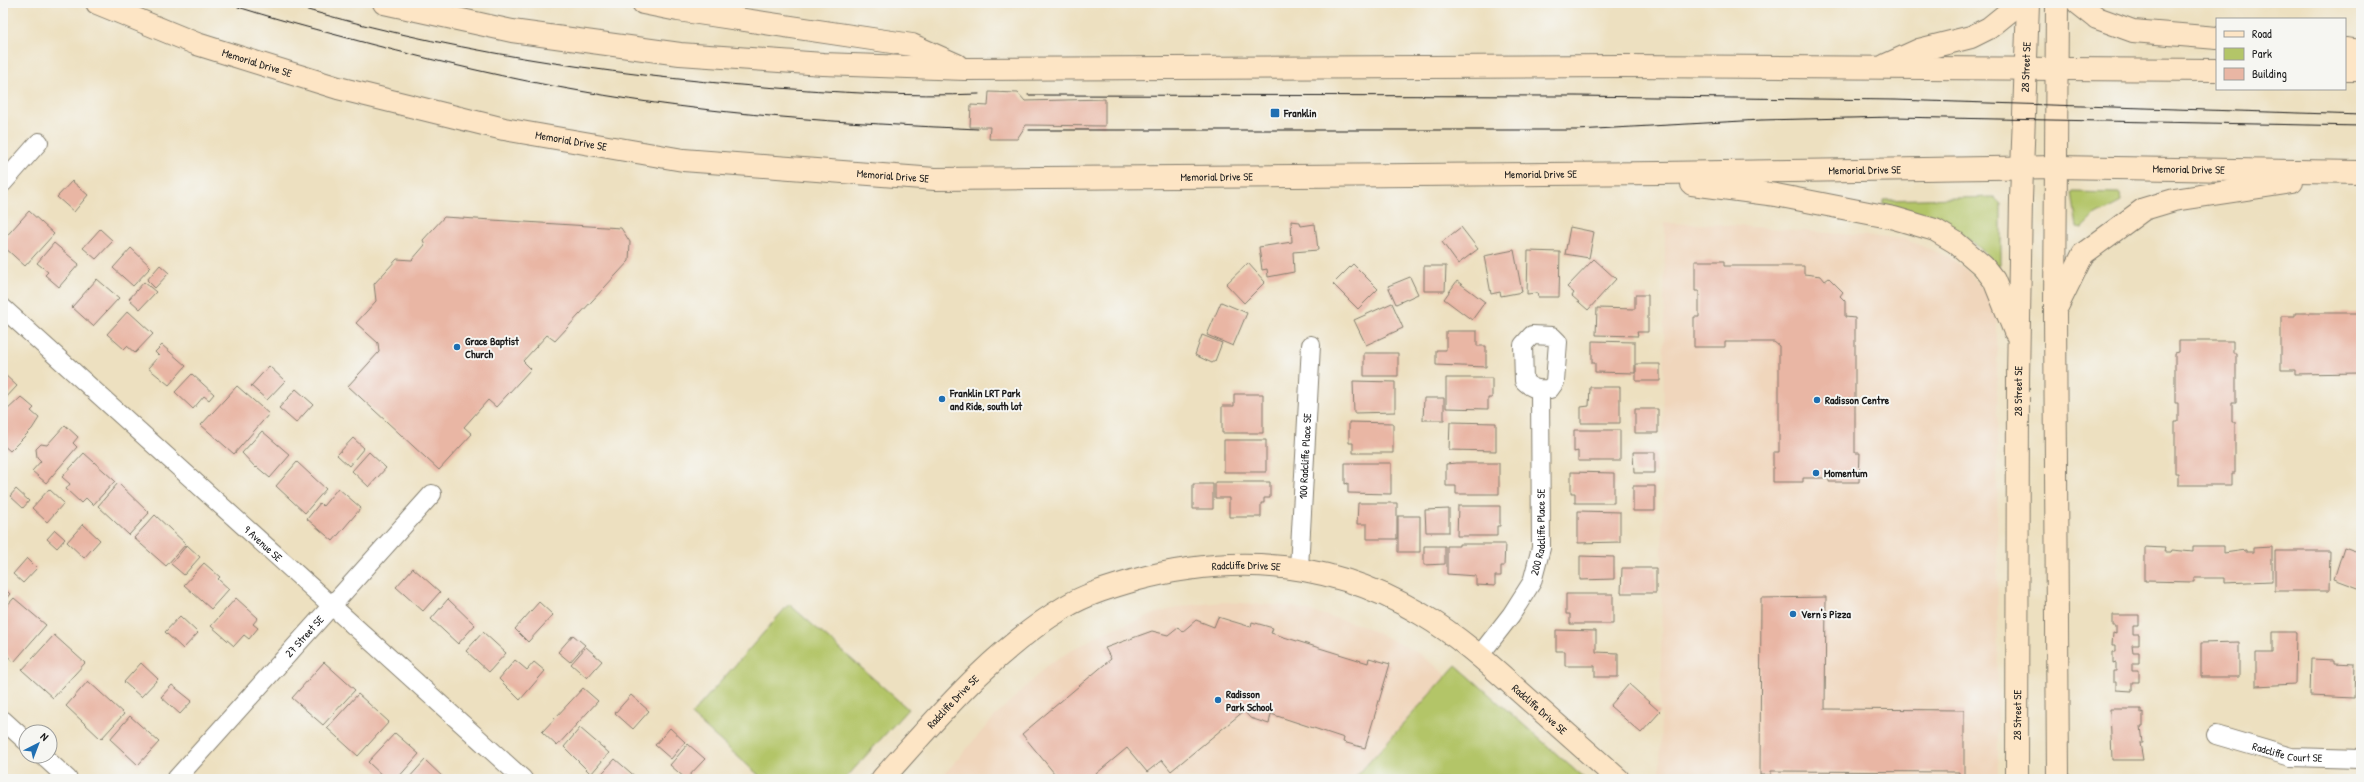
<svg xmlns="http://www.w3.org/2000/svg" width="2364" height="782" font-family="'Patrick Hand',sans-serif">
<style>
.built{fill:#f0d6bc}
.green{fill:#b3c568;stroke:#687042}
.building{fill:#e9b6a4}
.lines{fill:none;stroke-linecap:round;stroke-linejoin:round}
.street-casing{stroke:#847e6e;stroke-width:20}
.secondary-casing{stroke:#847e6e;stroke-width:24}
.street{stroke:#fff;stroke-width:18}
.secondary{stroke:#fde5c5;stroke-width:22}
.tram{stroke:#1c1c1c;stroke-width:1}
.poi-dot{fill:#1f6fb2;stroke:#f6f6f2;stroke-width:1.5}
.labels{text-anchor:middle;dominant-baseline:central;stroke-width:4;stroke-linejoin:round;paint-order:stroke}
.street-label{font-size:11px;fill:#1c1c1c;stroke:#f6f6f2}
.poi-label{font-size:11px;font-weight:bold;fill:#1c1c1c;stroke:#f6f6f2;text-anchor:start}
</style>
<rect width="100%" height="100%" fill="#f6f6f2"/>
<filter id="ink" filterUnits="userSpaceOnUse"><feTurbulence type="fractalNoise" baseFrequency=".025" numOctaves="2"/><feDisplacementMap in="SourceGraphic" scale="8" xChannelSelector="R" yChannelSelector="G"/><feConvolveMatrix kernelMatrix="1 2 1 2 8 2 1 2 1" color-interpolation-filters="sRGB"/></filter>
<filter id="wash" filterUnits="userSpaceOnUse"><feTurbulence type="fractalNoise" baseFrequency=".012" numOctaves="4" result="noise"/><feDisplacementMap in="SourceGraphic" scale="16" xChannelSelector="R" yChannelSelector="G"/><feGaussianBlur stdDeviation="0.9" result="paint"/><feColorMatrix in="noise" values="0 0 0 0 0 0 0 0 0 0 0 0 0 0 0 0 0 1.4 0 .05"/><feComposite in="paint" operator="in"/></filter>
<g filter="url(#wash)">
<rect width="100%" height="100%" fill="#ede0c0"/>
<path class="built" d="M1665,223l63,2 176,14 45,18 19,14 21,25 8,19 1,464h-336l-2,-3z
M1224,602l66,4 71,19 57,28 29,22 -93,104h-414l57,-65 53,-51 54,-31 56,-20 30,-7z"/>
<path class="green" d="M2072,192l48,1 1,9 -26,14 -13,13 -5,-1z
M1994,197l7,7v60l-5,2c-28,-37 -68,-52 -112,-62v-4z
M789,604l119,105 -63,70h-82l-72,-64z
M1456,665l129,114h-231z"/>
<g id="blocks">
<path class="building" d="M989,92l29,1 7,8 80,-2v27l-79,-1 -9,14h-28l1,-12h-20l1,-22 17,1z
M3,119l5,5 -5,6z
M72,181l16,14 -14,17 -17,-15z
M29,211l25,23 -29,32 -22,-20v-6z
M444,217l177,11 9,14 -1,19 -74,80 -8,-6 -24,26 8,8 -35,38 -8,-7 -24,27 8,7 -33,36 -91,-84 31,-34 -1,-9 -22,-20 20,-22 -2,-17 23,-25 15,1 13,-15 -2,-5z
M1291,221l9,1 1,4 14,-2 3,26 -25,2 1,20 -26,5 -1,-8 -5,1 -3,-23 33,-5z
M1461,227l17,22 -20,15 -16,-22z
M1570,227l24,5 -5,26 -24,-4z
M100,229l13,12 -17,18 -13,-11z
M54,243l25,21 -20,23 -14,-12 3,-3 -11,-9z
M131,248l20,19 -18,19 -20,-18z
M1514,250l8,42 -21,4 -1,-4 -9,2 -7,-38z
M1528,251l32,1 -1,45h-21l-1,-4 -10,1z
M1594,259l22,20 -28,31 -16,-14 2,-3 -7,-6z
M1695,261h29v5h80v8l17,2 4,5 4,-3 14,14 -3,4 5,5v16l10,1v135h5l-1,29h-30v-4h-26v4h-30v-30h6v-106l-5,-4h-49v5h-31v-30h5v-26h-4z
M1248,263l17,19 -21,21 -18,-19z
M1353,264l25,25 -20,20 -25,-25z
M160,265l9,8 -14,15 -8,-8z
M1424,266h22l-1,25h-21z
M1410,277l8,17 -22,10 -8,-18z
M97,279l22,19 -26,28 -21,-19z
M1457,281l28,21 -13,18 -28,-21z
M144,282l12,10 -16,17 -11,-10z
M1635,295h13v37h-11l1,4 -42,-1 1,-27 38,1z
M1221,302l26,11 -14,33 -26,-11z
M1392,303l11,25 -37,17 -12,-25z
M128,311l25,23 -18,19 -8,-7 -3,3 -17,-15z
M2295,313h66v60l-66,1v-4h-14v-54h14z
M1446,331h31v15h9v21l-50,-2v-15h10z
M1202,335l20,8 -7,18 -3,2 -17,-8z
M1592,341l43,1v31l-40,-1v-9h-3z
M2179,341h54v12h3v50h-4v19h3v51h-3v12h-54v-12h-3v-51h3v-19h-3v-50l4,-1z
M162,345l24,21 -17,19 -21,-17 11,-12 -4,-4z
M1364,353h34v23h-34z
M1636,364h24v17h-24z
M269,366l16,15 -18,19 -16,-14z
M3,373l14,13 -14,15z
M192,374l22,20 -5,6 -5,-4 -11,13 -18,-17z
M1446,378h46v20h-4v11l-42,-1z
M1353,381l42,1v30l-41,1z
M237,386l32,28 -35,40 -33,-29z
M1590,387h30v36h-39v-16l8,-1z
M296,389l17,15 -17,19 -17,-15z
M1234,394h29v39h-41v-27h12z
M21,397l13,11 -3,3 8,7 -7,11 -22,22 -7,-6v-28l2,-5z
M1424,398h20v22h-21z
M1635,409h23v24h-23z
M1349,422l44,1v30h-40v-10h-4z
M1450,422l46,1v28l-47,-1z
M65,425l13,12 -5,6 4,4 -31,36 -14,-12 9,-10 -4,-4 -1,-8 5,-5 6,1z
M1574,430h46v31h-42v-10l-4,1z
M262,431l28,24 -20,23 -13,-11 -1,1 -14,-15z
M353,438l11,10 -15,18 -12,-11z
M1224,440h42v32h-42z
M369,452l17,16 -17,19 -17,-16z
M1633,452h22v21h-21z
M84,453l31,28 -22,24 -7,-7 -5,5 -15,-14 4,-5 -8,-7z
M297,462l29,27 -21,24 -29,-27z
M1345,463h46v31l-43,-1v-10l-3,1z
M1456,463h43v31h-43v-8h-10v-22z
M1571,472l43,1v30h-39v-10h-4z
M1215,482h55v16h-6v5h-3v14h-32v-19h-14z
M118,483l31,30 -20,22 -31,-29z
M1193,484h20v25h-20z
M1633,486h22v25h-22z
M338,488l23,20 -28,33 -26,-22 13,-16 3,3z
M16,489l13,12 -6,7 -13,-12z
M49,489l15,14 -17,19 -15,-14z
M1358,503h39v36h-30v-15h-10z
M1458,506h42v20h-3v10h-40z
M1449,509v23h-23l-1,-22z
M1578,511l42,1v30l-42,1z
M155,515l31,29 -20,22 -32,-28z
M1398,516h22v36h-22z
M83,524l17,16 -16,18 -17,-16z
M55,530l10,9 -8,9 -10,-9z
M1459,544h46l-1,22h-3v10h-6v10l-19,-1v-9l-29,-2v-28h12z
M187,545l13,12 -16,18 -13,-11z
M1424,546h21v18l-21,1z
M2193,546h31v7l22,-3v2h7v-4l19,-1v34l-48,2v-5h-30v4l-49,-1v-34l20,1 -1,4h7l1,-2 21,2z
M2344,547l17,6v36l-27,-10z
M2275,551h55l-1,40h-54z
M1580,556l34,1v22l-34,1z
M27,558l10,10 -14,15 -10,-9z
M204,563l16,14 -2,2 11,10 -18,20 -27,-24z
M413,568l27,24 -17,19 -27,-24z
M1622,568h34v25h-35z
M3,587l7,7 -7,8z
M1566,594h47v30h-43v-10h-4z
M1826,597l-1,112 139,1v69h-5v-7l-188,-1v4h-11l1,-177z
M14,598l32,27 -32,37 -11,-10v-42z
M236,598l22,20 -5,6 5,4 -9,11 -5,-4 -10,11 -23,-20z
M448,599l27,26 -17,19 -27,-25z
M539,602l14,13 -25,27 -13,-13z
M2113,615h26v11h-6v8h6v11h-7l1,7h6v11h-7v8h7v11h-7v9l-16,-1v-8h-3v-11h3v-8l-3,1v-12h3v-7h-4l1,-12 3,1v-8h-3z
M180,616l18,17 -15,16 -18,-17z
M1218,617l33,10 1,-5 21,6 -2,5 97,30 1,-5 21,6 -25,84 -22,-6 1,-4 -73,-24 -2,10 -19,-6 -6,-7 -73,60 -9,-11 -15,12 -20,-24 -37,31h-31l-37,-45 89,-75 -6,-11 47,-17 16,4 10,-8 4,5 14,-12 18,7z
M1556,630l40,1v21l22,1v24h-23v-11h-30v-15h-9z
M483,632l23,21 -17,19 -23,-21z
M2273,632h23l-1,52 -39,2v-33h17z
M54,635l31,28 -32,35 -31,-28z
M573,635l12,10 -15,17 -12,-10z
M2239,642v35h-38v-34z
M586,647l16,14 -15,17 -16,-14z
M2311,659l23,1v3l21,1 -1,34 -44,-2z
M515,660l12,10 7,-8 11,9 -25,29 -21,-21z
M324,662l31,28 -32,35 -31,-27z
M141,663l17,16 -17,18 -17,-15z
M88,681l36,33 -23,25 -35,-33z
M1629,684l31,28 -19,21 -31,-27z
M172,685l20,16 -12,13 -19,-17z
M583,688l15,13 -41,45 -15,-14z
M358,694l31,28 -31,34 -31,-28z
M631,695l18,16 -16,18 -18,-16z
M2110,709h31v5l2,-1v13h-2l2,17h-3l3,17h-31z
M130,716l29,26 -21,23 -28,-26z
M580,728l29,25 -18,21 -27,-27z
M670,728l15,14 -14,17 -16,-14z
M395,733l24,21 -22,25h-11l-18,-17z
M688,744l17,15 -19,20 -16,-14z
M615,759l23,20h-41z
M425,760l20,19h-37z"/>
</g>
</g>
<g filter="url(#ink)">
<use href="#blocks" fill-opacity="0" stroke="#847e6e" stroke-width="1"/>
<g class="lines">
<g class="street-casing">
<g id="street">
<path d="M3,183l36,-41"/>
<path id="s1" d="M3,308l520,471"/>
<path d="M1532,335l20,1 6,6 -3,40 -5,7c-12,1 -18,0 -26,-8l-1,-36z"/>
<path id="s2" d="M1299,568l12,-223"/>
<path id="s3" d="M1479,656l32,-41 21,-33 9,-34 -1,-158"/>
<path d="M3,720l23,21"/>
<path id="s4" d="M2216,735l75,22 70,2"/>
<path d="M43,756l25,23"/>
<path id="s5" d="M176,779l256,-285"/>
</g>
</g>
<g class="secondary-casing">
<g id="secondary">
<path id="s6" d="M97,3l100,41 141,44 166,41 179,31 252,19 726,-6 395,-6 305,5"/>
<path d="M384,3l128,28 168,23 143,10 142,5 659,-3 593,4"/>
<path d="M643,3l35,7 234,35 45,20"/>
<path d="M2057,3l-2,308 3,468"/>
<path d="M2078,3l19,15 36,13 84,7"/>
<path d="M2345,49l16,2"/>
<path d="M1886,65l33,-15 52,-13 18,-9 21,-17 1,-8"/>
<path d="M2345,70h16"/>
<path d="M1692,184l84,11 118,23 41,12 20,12 28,24 11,14 21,52"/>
<path d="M2058,305l25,-51 61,-45 30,-9 118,-18"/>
<path id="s7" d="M882,779c56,-62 110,-128 183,-172 21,-13 47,-20 70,-27 100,-27 197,-19 286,34 36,21 67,49 98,77 33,29 66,59 99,88"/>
<path id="s8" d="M2017,779l1,-400 3,-180 7,-196"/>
</g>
</g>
<use href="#street" class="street"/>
<use href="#secondary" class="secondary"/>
<path class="tram" d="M226,3c48,16 96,28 144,41 70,18 140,35 210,47 132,24 265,32 398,38
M284,3c155,47 319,71 480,84 71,5 144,10 215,7
M1028,95l547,1 320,4 466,15
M1029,130h548l184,-10 133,-3 467,9"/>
</g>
</g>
<g class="poi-dot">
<rect x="1270" y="108" width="10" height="10" rx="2"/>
<circle cx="457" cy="347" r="4"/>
<circle cx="942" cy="399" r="4"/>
<circle cx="1817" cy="400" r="4"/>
<circle cx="1816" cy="473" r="4"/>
<circle cx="1793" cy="614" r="4"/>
<circle cx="1218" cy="700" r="4"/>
</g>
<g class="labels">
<g class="street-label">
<text stroke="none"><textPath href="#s6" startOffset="171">Memorial Drive SE</textPath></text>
<text stroke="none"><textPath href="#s8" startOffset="712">28 Street SE</textPath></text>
<text stroke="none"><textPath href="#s6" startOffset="495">Memorial Drive SE</textPath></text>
<text stroke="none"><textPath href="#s6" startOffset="2115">Memorial Drive SE</textPath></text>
<text stroke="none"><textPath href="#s6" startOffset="1791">Memorial Drive SE</textPath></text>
<text stroke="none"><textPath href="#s6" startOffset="1467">Memorial Drive SE</textPath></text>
<text stroke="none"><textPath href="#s6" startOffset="819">Memorial Drive SE</textPath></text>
<text stroke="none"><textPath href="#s6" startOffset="1143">Memorial Drive SE</textPath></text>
<text stroke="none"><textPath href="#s8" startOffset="388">28 Street SE</textPath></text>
<text stroke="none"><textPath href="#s2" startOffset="112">100 Radcliffe Place SE</textPath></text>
<text stroke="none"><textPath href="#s3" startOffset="142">200 Radcliffe Place SE</textPath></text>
<text stroke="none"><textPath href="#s1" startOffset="351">9 Avenue SE</textPath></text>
<text stroke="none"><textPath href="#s7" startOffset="440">Radcliffe Drive SE</textPath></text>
<text stroke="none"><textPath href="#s5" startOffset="192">27 Street SE</textPath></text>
<text stroke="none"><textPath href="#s7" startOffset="105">Radcliffe Drive SE</textPath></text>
<text stroke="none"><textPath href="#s7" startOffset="776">Radcliffe Drive SE</textPath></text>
<text stroke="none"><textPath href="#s8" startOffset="64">28 Street SE</textPath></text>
<text stroke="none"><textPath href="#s4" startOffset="74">Radcliffe Court SE</textPath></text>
</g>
<g class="poi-label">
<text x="1284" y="113">Franklin</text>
<text x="465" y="341">Grace Baptist<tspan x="465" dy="13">Church</tspan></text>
<text x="950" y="393">Franklin LRT Park<tspan x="950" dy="13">and Ride, south lot</tspan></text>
<text x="1825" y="400">Radisson Centre</text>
<text x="1824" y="473">Momentum</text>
<text x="1801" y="614">Vern's Pizza</text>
<text x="1226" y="694">Radisson<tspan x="1226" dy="13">Park School</tspan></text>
</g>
</g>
<rect width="2364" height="782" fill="none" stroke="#f6f6f2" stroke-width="16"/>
<rect x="2216" y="18" width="130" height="72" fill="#f6f6f2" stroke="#9f9f9c"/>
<rect x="2224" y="31" width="20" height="6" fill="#fde5c5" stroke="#9f9f9c"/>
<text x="2252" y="38" font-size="12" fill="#1c1c1c">Road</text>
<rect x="2224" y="48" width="20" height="12" fill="#b3c568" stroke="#9f9f9c"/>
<text x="2252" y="58" font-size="12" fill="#1c1c1c">Park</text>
<rect x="2224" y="68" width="20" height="12" fill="#e9b6a4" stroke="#9f9f9c"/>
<text x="2252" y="78" font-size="12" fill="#1c1c1c">Building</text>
<g transform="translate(38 744) rotate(42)"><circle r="19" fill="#f6f6f2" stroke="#9f9f9c"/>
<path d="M0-3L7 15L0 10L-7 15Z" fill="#1f6fb2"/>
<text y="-6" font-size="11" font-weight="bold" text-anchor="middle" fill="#1c1c1c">N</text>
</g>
</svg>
